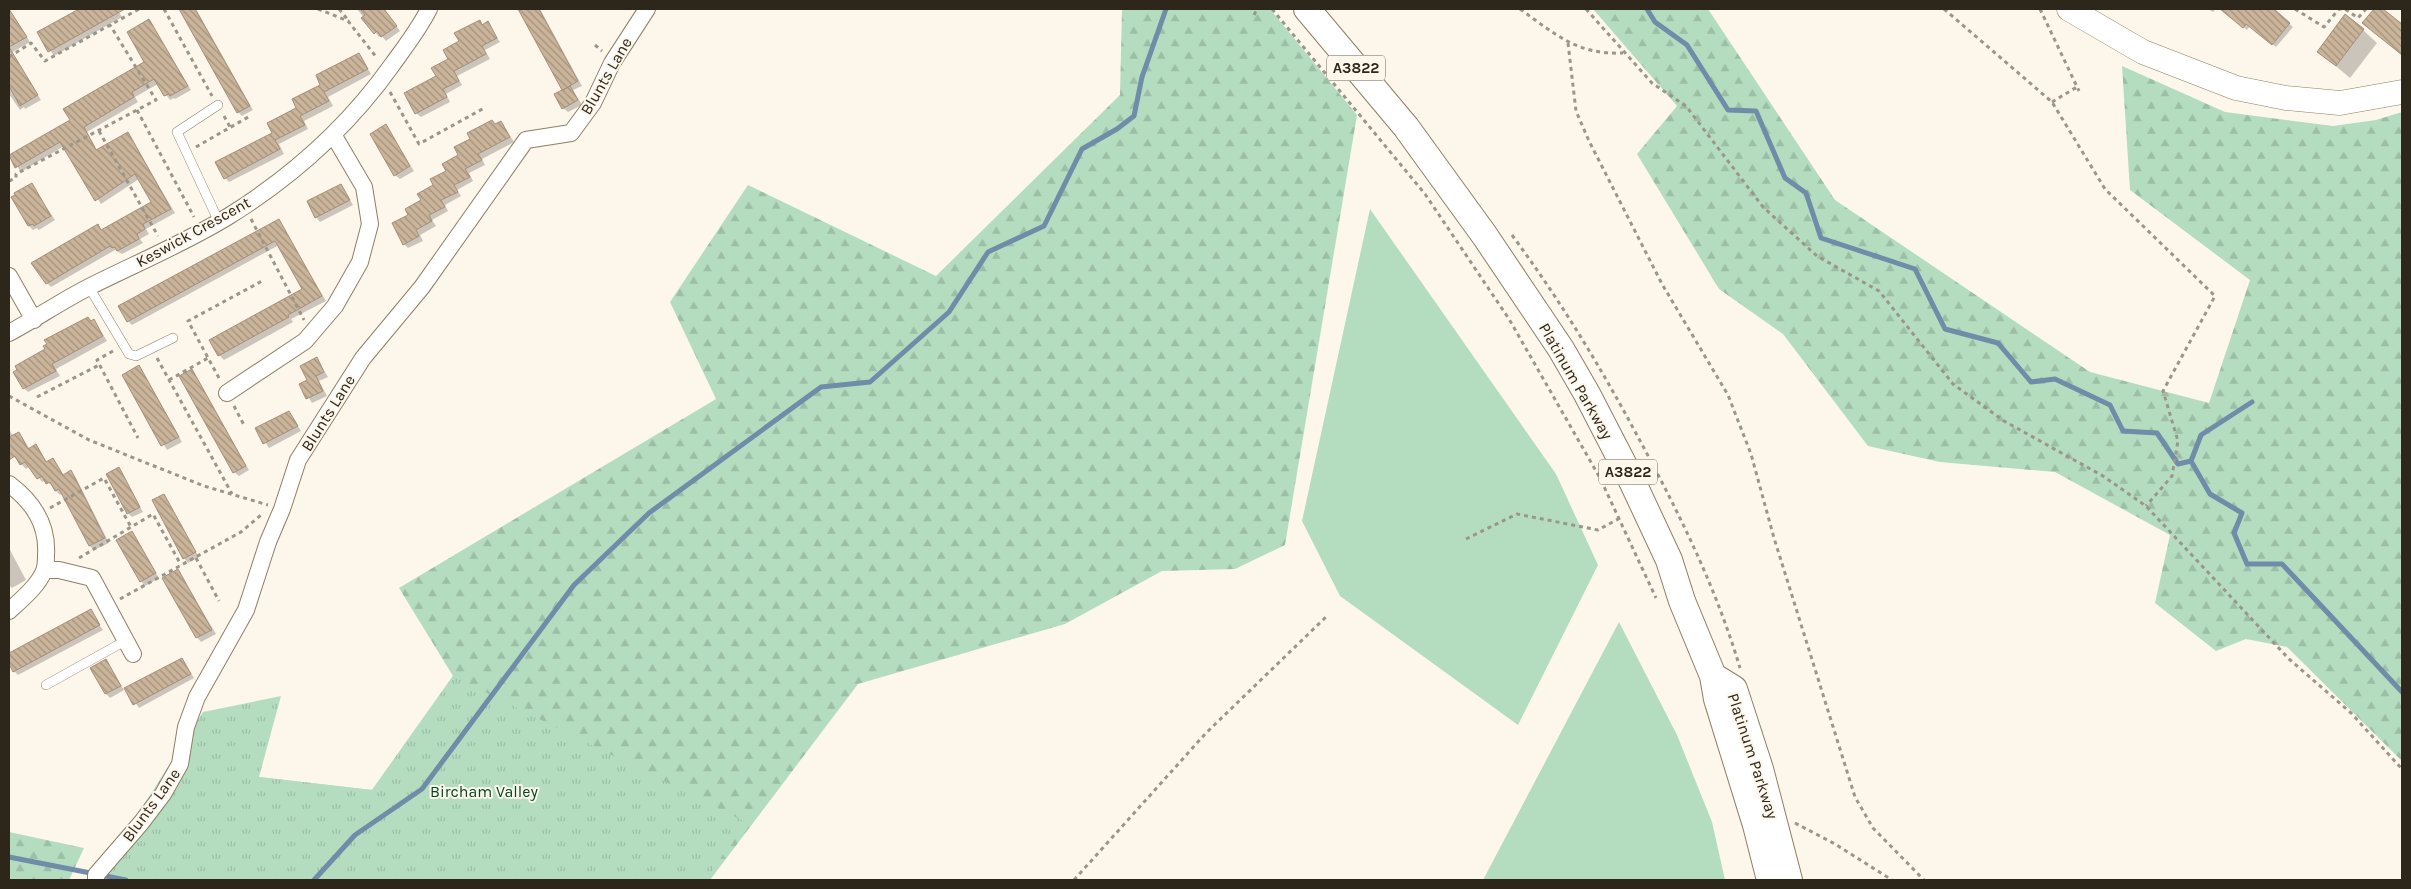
<svg xmlns="http://www.w3.org/2000/svg" width="2411" height="889" font-family="Karla,sans-serif">
<style>
.green{fill:#b4ddc0}
.forest{fill:url(#forest-firs)}
.park{fill:url(#park-tufts)}
.shadow{fill:#0003}
.lines{fill:none;stroke-linecap:round;stroke-linejoin:round}
.stream{stroke:#6f8ca8;stroke-width:5}
.building{fill:url(#building-back-hatch);stroke:#a59076}
.lane-casing{stroke:#8f7f64;stroke-width:10}
.street-casing{stroke:#8f7f64;stroke-width:18}
.secondary-casing{stroke:#8f7f64;stroke-width:25}
.primary-casing{stroke:#8f7f64;stroke-width:28}
.path{stroke:#9c9589;stroke-width:3;stroke-dasharray:4 4;stroke-linecap:butt}
.lane{stroke:#fff;stroke-width:9}
.street{stroke:#fff;stroke-width:16}
.secondary{stroke:#fff;stroke-width:24}
.primary{stroke:#fff;stroke-width:26}
.labels{text-anchor:middle;dominant-baseline:central;stroke-width:4;stroke-linejoin:round;paint-order:stroke}
.shield{fill:#fdf6ea;stroke:#6b6459;stroke-width:1}
.shield-label{font-size:15px;font-weight:bold;fill:#2d261b}
.street-label{font-size:16px;fill:#2d261b;stroke:#fdf6ea}
.park-label{font-size:16px;fill:#014825;stroke:#fdf6ea}
</style>
<defs>
<pattern id="forest-firs" width="22" height="20" patternUnits="userSpaceOnUse" patternTransform="scale(1.25)"><rect width="22" height="20" fill="#b4ddc0"/><path d="M5 1l3.5 6h-7zM16 11l3.5 6h-7z" fill="#9bbea4"/></pattern>
<pattern id="park-tufts" width="24" height="20" patternUnits="userSpaceOnUse" patternTransform="scale(1.25)"><rect width="24" height="20" fill="#b4ddc0"/><path d="M3 7l-1-3M5 7V3M7 7l1-3M15 17l-1-3M17 17v-4M19 17l1-3" fill="none" stroke="#9bbea4"/></pattern>
<pattern id="building-back-hatch" width="6" height="6" patternUnits="userSpaceOnUse" patternTransform="scale(1.25)"><rect width="6" height="6" fill="#cab49a"/><path d="M-1 5l2 2M0 0l6 6M5-1l2 2" fill="none" stroke="#a4927d"/></pattern>
</defs>
<rect width="100%" height="100%" fill="#fdf6ea"/>
<path class="green" d="M1370,209l186,265 42,91 -80,160 -178,-129 -38,-75z
M1619,622l58,113 35,87 13,58h-242z"/>
<path class="forest" d="M1122,9h148l87,106 -72,430 -50,24 -73,2 -97,53 -207,60 -148,196h-518l67,-103 113,13 81,-114 -54,-88 317,-189 -46,-97 78,-117 188,91 184,-181z
M1593,9h115l127,191 255,172 119,31 41,-123 -120,-90 -8,-124 103,46 108,14 43,-6 26,-8v649l-115,-114 -41,-8 -30,12 -61,-48 15,-68 -115,-63 -115,-10 -72,-16 -85,-112 -64,-45 -82,-135 40,-48z
M9,832l75,16 -15,32h-60z"/>
<path class="park" d="M453,676l291,145 -37,59h-611l107,-168 78,-16 -22,81 113,13z"/>
<path class="shadow" d="M9,9l21,33 -21,12z
M81,9h36l5,8 -68,39 -15,-23z
M180,9h16l57,101 -11,6 -4,-4z
M357,9h27l16,22 -14,10 -5,-6 -2,2z
M520,9h20l42,77 -9,4 9,15 -14,7 -5,-4 1,-17z
M2208,9h8l-3,3z
M2221,9h51l21,18 -17,20 -26,-21 -3,4z
M2375,9h6l21,16v30l-38,-32z
M148,21l43,69 -16,9 -1,-1 -4,2 -12,-16 -23,13 3,5 -51,30 10,18 31,-17 47,80 -29,16 3,5 -9,5 3,4 -21,11 -7,-4 -64,37 -4,-4 51,-57 4,5 51,-28 -14,-24 -38,25 -37,-58 -43,26 -11,-16 62,-36 74,-58z
M479,21l4,4 5,-2 12,19 -15,8 5,9 -33,17 5,9 -16,9 4,8 -29,15 -5,-4 21,-36 23,-35z
M2363,30l14,13 -27,35 -32,-27z
M359,54l12,20 -43,23 5,9 -29,15 4,8 -29,15 5,10 -55,28 -4,-4 97,-93z
M18,64l23,36 -16,9 -1,-2 -4,3 -11,-16v-25z
M501,122l13,20 -32,17 3,6 -16,8 4,8 -16,9 4,6 -16,9 3,6 -16,9 4,6 -16,9 3,6 -15,7 -4,-4 6,-29 50,-59z
M386,126l28,45 -14,8 -5,-4z
M31,184l24,36 -16,10 -2,-2 -4,2 -4,-4 -16,-28z
M341,185l12,20 -33,17 -4,-5z
M279,221l47,80 -35,18 2,3 -69,38 -5,-5 -8,-15 92,-50 -24,-45 -147,80 -4,-4z
M94,321l13,20 -51,28 4,7 -32,16 -4,-4 22,-38z
M317,359l11,18 -9,4 8,15 -15,7 -11,-18 8,-4z
M139,367l43,75 -15,8 -43,-75z
M192,371l57,99 -10,6 -5,-4z
M289,412l12,19 -32,17 -12,-19z
M9,429l4,7 5,-3 5,5 7,12 6,-4 11,16 6,-3 11,17 7,-4 4,4 34,67 -15,7 -4,-4 -27,-53 -3,2 -14,-15 -4,2 -12,-16 -4,3 -15,-15 -2,2z
M119,469l24,43 -11,5 -4,-4z
M164,495l35,62 -11,6 -4,-5z
M132,533l27,45 -14,8 -4,-5z
M9,548l17,32 -14,8 -3,-3z
M178,570l38,64 -15,8 -4,-5z
M90,611l13,19 -85,45 -4,-4 -5,-10v-7z
M182,659l12,19 -55,30 -13,-19 -16,9 -4,-4v-34l18,30z"/>
<g class="lines">
<path class="stream" d="M1647,9l8,13 32,23 41,65 28,1 29,67 21,15 15,45 94,31 30,60 53,14 33,39 24,-3 55,26 13,26 34,2 21,31 13,-3 19,33 32,19 -8,20 13,31h35l120,128
M2191,461l10,-26 51,-33
M9,857l117,23
M314,880l41,-45 67,-46 152,-204 75,-72 172,-126 49,-5 79,-70 39,-60 56,-26 38,-77 35,-20 17,-13 8,-39 24,-68"/>
</g>
<path class="building" d="M9,9l18,28 -18,10 29,48 -18,11 -11,-20z
M79,9h46l-77,43 -11,-20z
M179,9h16l55,97 -13,7z
M360,9h24l13,17 -16,11 -4,-6 -3,3 -13,-16 4,-3z
M518,9h21l39,72 -15,9 7,-4 8,14 -16,9 -8,-15 8,-4z
M2220,9h54l16,14 -18,22 -26,-21 -3,4z
M2374,9h9l19,15v31l-40,-32z
M2345,14l19,15 -28,37 -19,-14z
M149,19l39,67 -18,10 -1,-2 -5,2 -10,-17 -22,13 2,5 -50,30 12,23 32,-18 43,77 -28,15 2,5 -8,5 2,5 -22,12 -2,-4 -3,1 -2,-2 -64,38 -15,-21 67,-39 3,6 50,-28 -16,-28 -40,27 -35,-59 -45,26 -6,-13 61,-35 -7,-11 81,-47 -17,-30z
M480,20l2,5 6,-4 9,17 -15,8 4,8 -32,17 5,10 -16,8 4,8 -32,17 -11,-21 32,-17 -5,-8 17,-9 -5,-9 16,-9 -5,-8z
M359,53l9,16 -44,23 5,9 -29,15 5,9 -30,15 5,9 -56,30 -9,-17 57,-29 -5,-10 29,-15 -4,-9 28,-14 -4,-10z
M492,120l3,4 6,-3 9,16 -32,17 4,6 -17,9 5,8 -16,8 4,7 -17,8 4,7 -16,8 3,6 -16,9 3,6 -16,9 -11,-22 16,-8 -3,-6 16,-9 -4,-6 16,-9 -3,-6 16,-8 -4,-7 16,-9 -4,-8 16,-8 -3,-6z
M386,124l24,42 -16,10 -24,-42z
M32,183l19,33 -17,10 -1,-2 -5,2 -17,-29 4,-2 -1,-2z
M341,184l9,16 -35,18 -8,-17z
M279,219l43,77 -34,19 1,2 -71,39 -9,-16 93,-51 -27,-48 -148,81 -9,-16z
M88,317l3,4 3,-2 9,17 -51,28 4,7 -33,18 -10,-17 4,-2 -2,-4 30,-17 -2,-3 4,-2 -3,-4z
M317,357l7,15 -8,4 7,15 -17,8 -7,-15 8,-4 -7,-14z
M139,365l40,72 -18,9 -39,-71z
M192,369l54,97 -13,7 -54,-97z
M289,411l9,15 -35,18 -8,-16z
M19,432l9,17 8,-5 10,18 7,-4 10,17 8,-5 34,68 -16,8 -30,-57 -4,2 -5,-9 -4,2 -4,-8 -5,3 -12,-17 -5,3 -5,-9 -6,4v-23z
M119,467l21,40 -13,7 -21,-40z
M164,494l32,58 -13,7 -31,-59z
M132,531l24,42 -16,9 -24,-42z
M178,569l34,61 -16,8 -34,-60z
M91,609l9,16 -87,47 -4,-8v-11z
M182,658l9,16 -58,31 -9,-17z
M106,659l15,27 -16,8 -15,-26z"/>
<g class="lines">
<g class="lane-casing">
<path id="lane" d="M218,105l-41,27 42,90
M89,287l40,67 7,2 37,-18
M46,685l79,-44"/>
</g>
<g class="street-casing">
<path id="street" d="M9,276l25,44
M9,333c28,-15 54,-33 82,-47 46,-23 94,-43 138,-70 64,-40 119,-89 163,-151 13,-18 27,-36 37,-56
M227,393l78,-52 30,-35 25,-44 10,-38 -6,-37 -30,-51
M9,484c24,18 39,40 37,71 0,5 0,11 -2,16 -6,15 -23,29 -35,40
M45,570h14l33,8 41,76
M96,880v-5l45,-52 22,-29 17,-30 6,-37 11,-30 49,-87 22,-68 14,-33 16,-49 65,-102 59,-71 104,-147 45,-7 22,-30 19,-40 35,-54"/>
</g>
<g class="secondary-casing">
<path id="secondary" d="M2069,9l74,43 93,36 50,10 54,5 62,-11"/>
</g>
<g class="primary-casing">
<path id="primary" d="M1307,9l99,118 79,109 76,113 26,45 46,89 36,77 13,41 31,75 4,23 39,126 14,55
M1713,676l21,13 26,80 29,111"/>
</g>
<path class="path" d="M164,9l48,87
M318,9l30,12 29,37
M339,9l9,11
M1272,9l153,185 84,125 91,159 56,120
M1520,9c35,25 57,46 103,44
M1586,9l66,74 34,23 77,101 54,49 62,35 74,93 51,37 99,55 43,30 143,153 62,54 51,56
M1944,9l108,93 53,87 110,107 -52,95 15,50 -6,35 -26,30
M2040,9l39,82
M2295,9l29,18 15,-18h6l13,9 8,-9
M1254,15l3,-6
M1568,43l8,68 13,30 73,143 66,111 23,59 23,84 81,259 18,31 51,52
M595,45l7,6
M9,57l22,-14 14,18 94,-52
M390,92l29,52 67,-37
M2052,102l25,-15
M137,110l57,107
M224,116l6,11
M99,131l59,105
M196,147l54,-31
M9,181l7,-3v-4l140,-74 -46,-75
M251,219l53,101
M1512,235c48,65 88,131 126,202 40,74 78,150 102,231
M113,351l-16,9 41,78
M157,358l75,136
M219,378l-31,-57 76,-41
M169,380l39,-22
M9,396l80,44 115,46 64,19
M37,397l62,-32
M234,406l11,21
M50,508l54,-30 27,49
M1466,539l51,-25 81,16 22,-12
M79,558l74,-44 28,51
M196,558l23,43
M120,599l121,-67 20,-17
M1795,823l40,21 57,36
M1074,880l132,-147 122,-118"/>
<use href="#lane" class="lane"/>
<use href="#street" class="street"/>
<use href="#secondary" class="secondary"/>
<use href="#primary" class="primary"/>
</g>
<g class="labels">
<g class="shield">
<rect x="1327" y="55.5" width="58" height="25" rx="4"/>
<rect x="1599" y="459.5" width="58" height="25" rx="4"/>
</g>
<g class="shield-label">
<text x="1356" y="68">A3822</text>
<text x="1628" y="472">A3822</text>
</g>
<g class="street-label">
<text transform="translate(606 76) rotate(-60)">Blunts Lane</text>
<text transform="translate(193 232) rotate(-29)">Keswick Crescent</text>
<text transform="translate(1576 381) rotate(60)">Platinum Parkway</text>
<text transform="translate(328 413) rotate(-58)">Blunts Lane</text>
<text transform="translate(1753 756) rotate(72)">Platinum Parkway</text>
<text transform="translate(151 805) rotate(-54)">Blunts Lane</text>
</g>
<g class="park-label">
<text x="484" y="791">Bircham Valley</text>
</g>
</g>
<rect width="2411" height="889" fill="none" stroke="#2d261b" stroke-width="20"/>
</svg>
